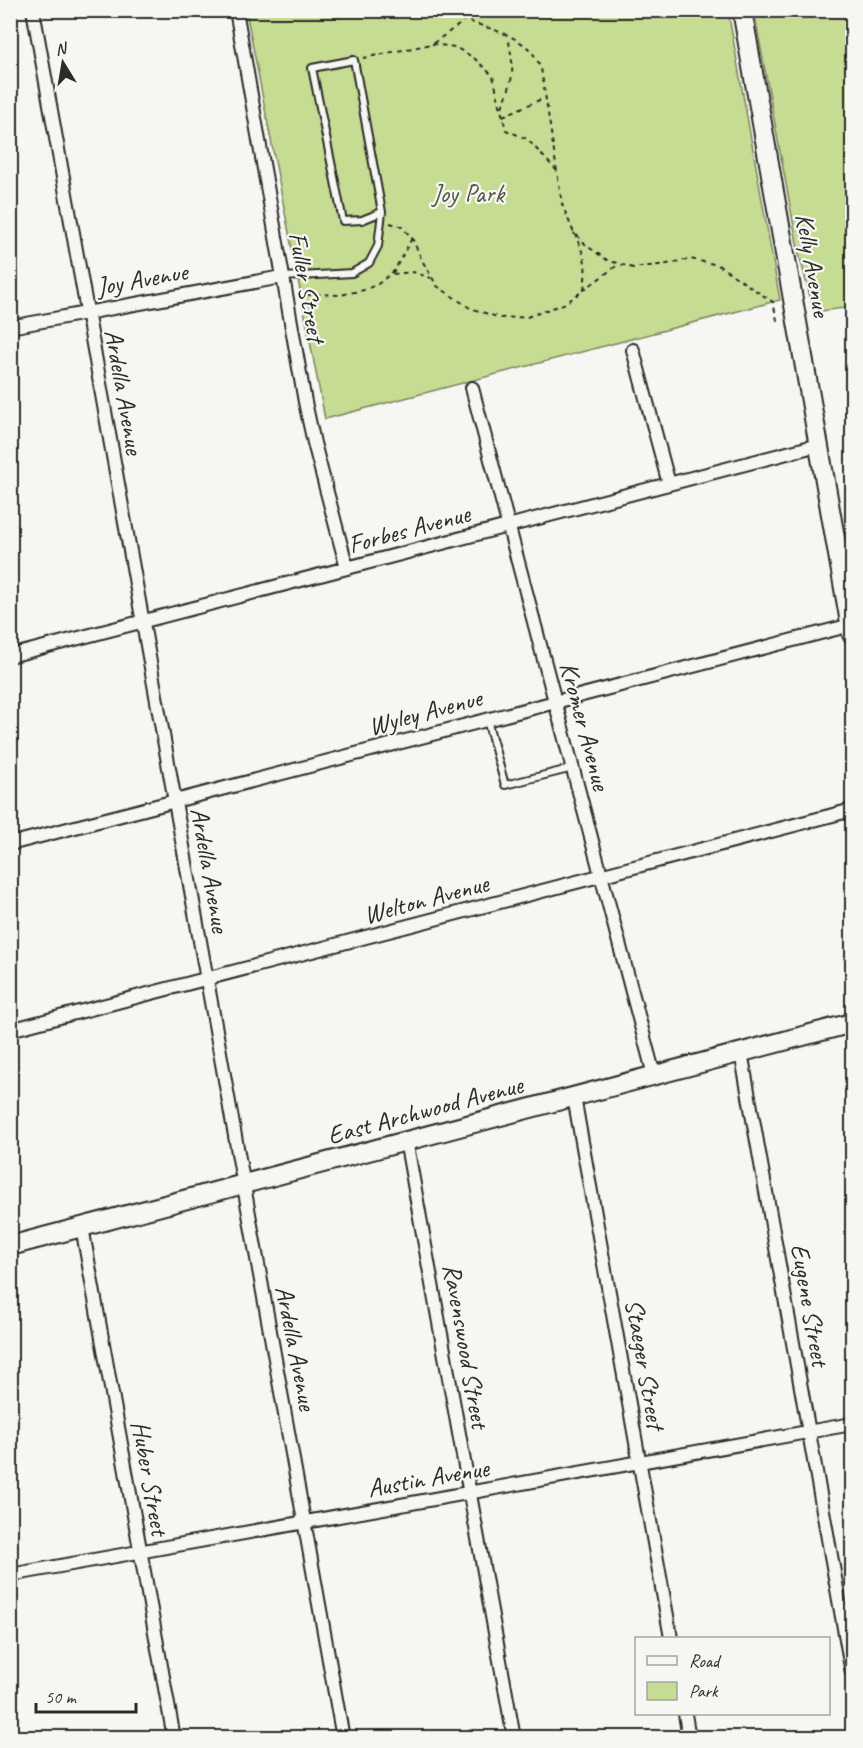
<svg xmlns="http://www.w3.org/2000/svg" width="863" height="1748" font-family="Caveat,sans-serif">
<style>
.green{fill:#c6dc92;stroke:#78845e;stroke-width:1.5}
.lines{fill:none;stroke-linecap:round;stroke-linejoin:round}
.lane-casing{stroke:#2b2b2b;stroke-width:10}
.street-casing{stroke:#2b2b2b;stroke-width:16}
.secondary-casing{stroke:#2b2b2b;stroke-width:22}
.path{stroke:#2b2b2b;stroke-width:2;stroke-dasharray:4.5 4.5;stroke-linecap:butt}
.lane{stroke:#f6f6f2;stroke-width:6}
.street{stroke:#f6f6f2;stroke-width:12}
.secondary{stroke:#f6f6f2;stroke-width:18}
.labels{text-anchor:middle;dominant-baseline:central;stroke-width:4.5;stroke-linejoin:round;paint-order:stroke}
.park-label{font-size:26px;fill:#525745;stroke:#f6f6f2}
.street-label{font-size:26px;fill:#2b2b2b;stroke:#f6f6f2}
</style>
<rect width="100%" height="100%" fill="#f6f6f2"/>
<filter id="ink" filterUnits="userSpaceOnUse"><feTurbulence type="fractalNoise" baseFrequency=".0167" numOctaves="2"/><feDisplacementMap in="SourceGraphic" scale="12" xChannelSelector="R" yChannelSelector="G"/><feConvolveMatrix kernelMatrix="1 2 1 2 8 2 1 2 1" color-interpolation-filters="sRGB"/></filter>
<g filter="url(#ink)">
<path class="green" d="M246,11h482l52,289 -455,119z
M754,11h98v296l-38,5 -15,-58z"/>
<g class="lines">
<g class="lane-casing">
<path id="lane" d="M283,277l69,-4 17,-10 9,-17 4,-34 -28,-152 -42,8 31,153 19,-1 20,-8
M487,720l18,65 68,-17"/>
</g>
<g class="street-casing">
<path id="street" d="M33,10l310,1728
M236,10l69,392 9,41 33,125
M10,327l272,-50
M633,350l36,134
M472,388l182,687
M10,656l808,-211
M10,844l841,-219
M10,1030l842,-220
M741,1052l111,621
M574,1097l97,541
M406,1140l108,598
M82,1227l92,511
M10,1575l842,-151
M685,1714l4,24"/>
</g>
<g class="secondary-casing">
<path id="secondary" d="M742,10l110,624
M10,1246l842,-223"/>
</g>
<path class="path" d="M445,10c26,17 64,18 86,41 4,5 7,11 10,17l21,136 11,27 14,15 20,14 26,8 34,-4 23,-5 28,6 55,37 4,18 4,-1
M432,44l23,3 19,11 19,18 13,54 21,9 29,31
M363,58l69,-14 31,-22
M502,107c13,-30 12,-39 6,-70
M503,116l41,-18
M390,223l11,3 11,12 11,24 14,24 33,22 30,10 27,-1 39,-14 53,-39
M574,233c12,25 13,30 10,57
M393,274l20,-2 18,6
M298,296l18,-2 24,1 24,-5 14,-6 16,-13 18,-33"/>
<use href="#lane" class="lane"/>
<use href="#street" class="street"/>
<use href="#secondary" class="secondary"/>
</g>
</g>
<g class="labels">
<g class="park-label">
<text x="468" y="193">Joy Park</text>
</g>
<g class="street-label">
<text transform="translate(813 265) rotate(80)">Kelly Avenue</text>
<text transform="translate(142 279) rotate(-10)">Joy Avenue</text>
<text transform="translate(307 287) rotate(80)">Fuller Street</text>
<text transform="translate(124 392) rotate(80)">Ardella Avenue</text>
<text transform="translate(409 529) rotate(-15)">Forbes Avenue</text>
<text transform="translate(425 712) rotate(-15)">Wyley Avenue</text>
<text transform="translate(585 726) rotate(75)">Kromer Avenue</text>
<text transform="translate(210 870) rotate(80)">Ardella Avenue</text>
<text transform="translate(426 899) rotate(-15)">Welton Avenue</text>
<text transform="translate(425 1110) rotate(-15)">East Archwood Avenue</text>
<text transform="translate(810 1305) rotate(80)">Eugene Street</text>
<text transform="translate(466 1346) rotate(80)">Ravenswood Street</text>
<text transform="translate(296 1348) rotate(79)">Ardella Avenue</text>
<text transform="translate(645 1364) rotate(80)">Staeger Street</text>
<text transform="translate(150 1478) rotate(80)">Huber Street</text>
<text transform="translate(428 1478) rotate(-10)">Austin Avenue</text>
</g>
</g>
<rect width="863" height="1748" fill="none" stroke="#f6f6f2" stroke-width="36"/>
<rect x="18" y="18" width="827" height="1712" fill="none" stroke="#2b2b2b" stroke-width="2" filter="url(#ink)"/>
<rect x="635" y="1637" width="195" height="78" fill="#f6f6f2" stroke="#a5a5a2" stroke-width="1.5"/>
<rect x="647" y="1656" width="30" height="9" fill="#f6f6f2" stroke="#a5a5a2" stroke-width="1.5"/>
<text x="689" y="1667" font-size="18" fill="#2b2b2b">Road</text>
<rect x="647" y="1682" width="30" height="18" fill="#c6dc92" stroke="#a5a5a2" stroke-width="1.5"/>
<text x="689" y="1697" font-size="18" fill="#2b2b2b">Park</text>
<g transform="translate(63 63) rotate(349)" stroke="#f6f6f2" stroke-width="4.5" paint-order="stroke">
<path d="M0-4.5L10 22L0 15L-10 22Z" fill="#2b2b2b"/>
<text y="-9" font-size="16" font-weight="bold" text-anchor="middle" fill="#2b2b2b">N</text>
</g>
<path d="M36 1703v9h100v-9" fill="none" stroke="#2b2b2b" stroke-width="3"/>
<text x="45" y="1703" font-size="18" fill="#2b2b2b" stroke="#f6f6f2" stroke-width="4.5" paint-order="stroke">50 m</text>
</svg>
